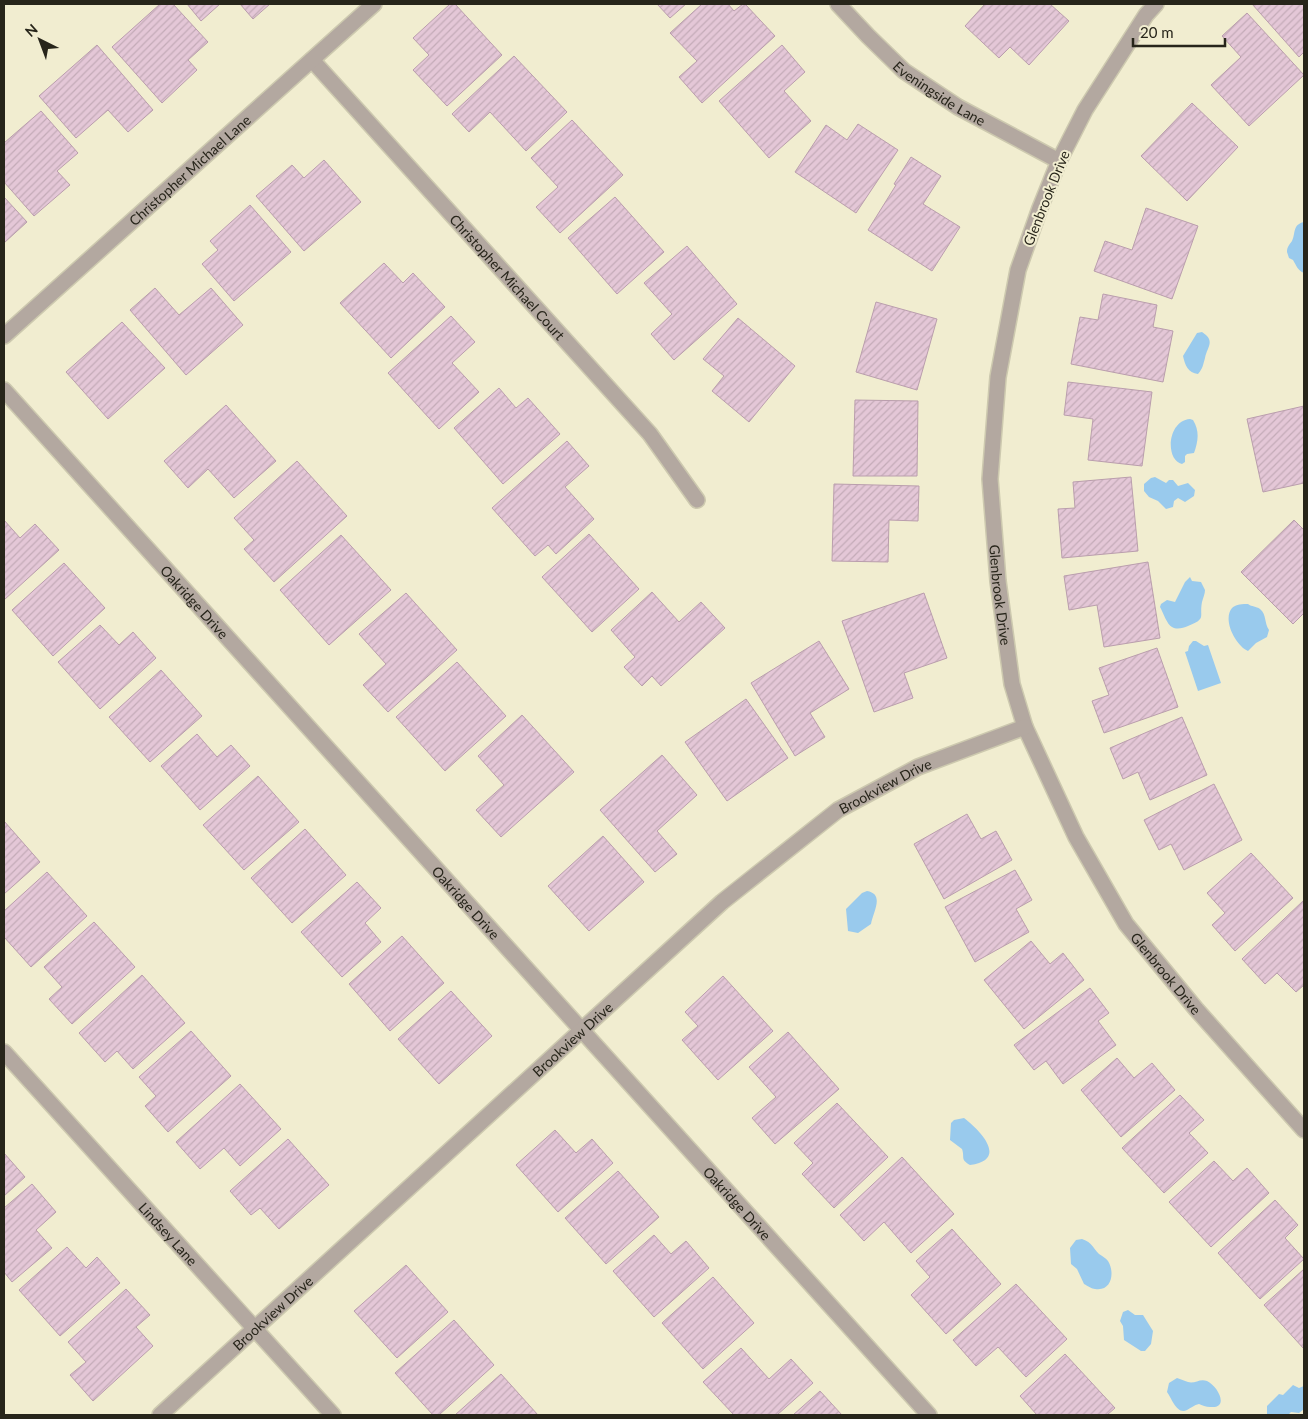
<svg xmlns="http://www.w3.org/2000/svg" width="1308" height="1419" font-family="Lato,sans-serif">
<style>
.water{fill:#99caed}
.building{fill:url(#building-hatch);stroke:#ba9ead}
.lines{fill:none;stroke-linecap:round;stroke-linejoin:round}
.street-casing{stroke:#cdc9af;stroke-width:18}
.street{stroke:#b3a8a0;stroke-width:15}
.labels{text-anchor:middle;dominant-baseline:central;stroke-width:4;stroke-linejoin:round;paint-order:stroke}
.street-label{font-size:14px;fill:#27251a;stroke:#f1edd0}
</style>
<defs>
<pattern id="building-hatch" width="6" height="6" patternUnits="userSpaceOnUse" patternTransform="scale(1.25)"><rect width="6" height="6" fill="#e4c7d7"/><path d="M-1 1l2-2M0 6l6-6M5 7l2-2" fill="none" stroke="#c4abb8"/></pattern>
</defs>
<rect width="100%" height="100%" fill="#f1edd0"/>
<path class="water" d="M1304,222v51c-6,-2 -8,-8 -11,-13l-4,-2 -2,-6c0,-5 2,-7 5,-11 4,-8 0,-16 12,-19z
M1202,332c14,9 5,15 3,26 -2,7 -2,10 -7,16 -10,-1 -13,-9 -15,-18l14,-23z
M1190,419l3,1c7,11 5,22 1,33l-7,1 -2,2v6l-3,2c-17,-4 -15,-43 8,-45z
M1155,477l11,6 3,-3h4l5,6 10,-3 7,7 -1,6 -9,6 -7,-4 -4,3 -1,6 -7,2 -8,-8 -9,-4 -5,-6v-7l7,-6z
M1190,577l2,4 9,1 4,8c0,4 -2,8 -3,12 -3,16 5,16 -14,24 -5,2 -11,4 -16,1 -5,-2 -9,-15 -12,-20l1,-3 6,-4 8,2 10,-20z
M1248,604c4,3 8,2 12,5 7,6 4,14 9,21l-2,7 -11,6 -8,8c-12,-5 -26,-31 -16,-43 4,-4 11,-4 16,-4z
M1193,641h3l8,5 4,-1 13,38 -23,8 -13,-39 3,-1 1,-5z
M867,891c18,3 6,21 4,33l-13,9 -10,-2 -2,-22 16,-16z
M964,1118c16,12 45,42 6,47 -10,-6 -5,-7 -8,-16l-12,-9 1,-17 3,-3z
M1082,1239c11,4 10,8 17,15 3,2 7,4 9,7 7,11 4,31 -13,28 -3,0 -7,-3 -11,-5l-7,-15 -6,-5 -1,-16 6,-8z
M1128,1310l7,5h8l10,16 -2,13 -6,7h-4l-17,-11 -1,-14 -3,-5 3,-9z
M1177,1378c4,1 7,3 11,4 7,2 12,-4 19,-1 11,5 23,28 3,26 -4,0 -8,-2 -11,-3 -5,1 -8,4 -12,6 -10,5 -15,-11 -20,-18l2,-9z
M1293,1385l6,3 5,-2v23l-5,4 -8,-1 -3,3h-21v-9l12,-12 4,1z"/>
<path class="building" d="M160,4h13l35,38 -20,18 9,10 -35,33 -50,-56z
M187,4h33l-19,17z
M240,4h30l-17,15z
M450,4h5l47,51 -55,51 -34,-36 16,-15 -16,-17z
M657,4h29l-16,14z
M702,4h26l6,7 9,-7h2l30,32 -73,67 -23,-26 18,-16 -27,-28z
M985,4h65l19,17 -40,44 -19,-18 -11,11 -34,-32z
M1252,4h52v48l-5,5z
M1247,13l57,62 -55,51 -38,-41 30,-28 -19,-21z
M97,45l56,65 -25,22 -20,-22 -32,28 -37,-42z
M782,45l23,27 -21,19 27,30 -42,37 -50,-57z
M514,56l53,56 -41,39 -36,-39 -21,20 -17,-18z
M1192,103l46,44 -51,54 -46,-45z
M41,111l37,42 -21,18 13,14 -36,31 -30,-34v-39z
M572,120l51,55 -63,58 -24,-26 22,-20 -27,-29z
M858,124l40,26 -42,63 -61,-41 31,-47 21,15z
M911,157l30,19 -18,28 37,23 -28,44 -64,-41 28,-45 -2,-1z
M324,160l37,42 -57,49 -48,-55 36,-31 12,13z
M4,197l23,25 -23,21z
M615,197l49,55 -47,42 -49,-56z
M250,205l41,47 -57,49 -32,-37 16,-14 -8,-9z
M1146,208l52,18 -26,73 -78,-28 11,-30 27,9z
M687,246l50,58 -63,56 -23,-26 21,-20 -28,-31z
M384,263l19,20 10,-10 32,34 -54,51 -51,-55z
M155,288l24,27 32,-27 32,37 -57,50 -56,-65z
M1103,294l54,11 -4,22 20,4 -10,51 -92,-18 9,-47 18,3z
M876,302l61,17 -20,71 -61,-18z
M451,316l24,26 -23,21 27,29 -40,37 -51,-56z
M738,318l57,48 -46,56 -37,-31 12,-15 -21,-17z
M122,322l43,46 -57,51 -42,-47z
M1068,382l84,10 -10,74 -54,-6 5,-41 -29,-4z
M499,388l17,20 12,-10 32,36 -57,50 -49,-56z
M855,400l63,1 -1,75h-64z
M226,405l50,56 -42,37 -26,-29 -20,19 -24,-27z
M1304,406v77l-41,9 -16,-73z
M567,441l22,25 -24,21 29,32 -38,35 -8,-9 -13,11 -43,-48z
M297,461l50,55 -73,66 -30,-33 10,-9 -20,-22z
M1131,477l7,74 -76,7 -4,-49 17,-1 -2,-26z
M834,484l85,2 -1,35 -29,-1 -1,42 -56,-1z
M4,520l16,18 15,-14 24,26 -55,50z
M1294,520l10,10v83l-11,11 -52,-52z
M589,534l50,55 -47,43 -50,-55z
M341,535l50,55 -62,55 -49,-55z
M1148,562l12,76 -56,9 -7,-42 -28,5 -5,-34z
M64,563l41,45 -52,48 -41,-46z
M652,592l27,30 22,-20 24,26 -64,58 -9,-10 -10,10 -18,-19 11,-10 -24,-27z
M406,593l51,57 -69,62 -25,-27 23,-21 -27,-30z
M924,593l23,65 -43,15 9,25 -39,14 -32,-91z
M100,625l19,20 14,-13 23,26 -56,51 -42,-47z
M819,641l30,48 -39,24 15,24 -30,19 -44,-73z
M1157,648l21,59 -74,26 -12,-32 17,-6 -10,-27z
M457,662l49,54 -61,55 -49,-54z
M161,670l41,46 -52,46 -41,-45z
M746,699l42,59 -61,43 -42,-59z
M522,715l52,57 -73,65 -25,-27 28,-25 -26,-29z
M1182,717l25,58 -57,25 -12,-28 -15,7 -13,-31z
M197,734l20,23 14,-12 19,21 -50,44 -39,-44z
M662,755l35,40 -40,36 20,23 -22,18 -55,-62z
M258,776l41,46 -55,48 -41,-45z
M1214,784l28,56 -58,30 -13,-26 -12,6 -15,-30z
M967,814l14,25 15,-8 16,29 -68,39 -30,-55z
M4,821l36,41 -36,32z
M305,829l41,46 -54,48 -41,-45z
M603,836l41,46 -55,49 -41,-45z
M1251,853l42,45 -58,53 -23,-26 13,-12 -18,-20z
M1015,870l17,30 -16,9 13,23 -54,30 -30,-55z
M47,872l40,44 -56,51 -27,-30v-26z
M357,882l24,26 -16,15 16,19 -39,35 -41,-45z
M1304,900v85l-8,7 -19,-19 -12,11 -23,-25z
M94,922l41,45 -63,57 -23,-25 13,-12 -18,-20z
M402,936l42,47 -54,48 -41,-47z
M1031,941l19,23 13,-11 21,27 -60,49 -40,-49z
M142,975l43,48 -52,46 -16,-18 -12,11 -26,-29z
M723,976l50,55 -55,49 -36,-40 16,-14 -13,-14z
M1090,988l19,25 -11,8 18,24 -53,39 -17,-23 -12,9 -20,-25z
M451,991l41,45 -53,48 -41,-45z
M191,1031l40,45 -63,56 -23,-26 11,-10 -17,-19z
M788,1032l51,57 -64,55 -23,-26 24,-21 -27,-30z
M1117,1058l17,20 18,-15 23,27 -54,47 -40,-47z
M240,1084l41,45 -41,37 -16,-18 -24,21 -24,-27z
M1180,1095l24,25 -15,13 19,20 -44,40 -42,-45z
M837,1103l51,54 -54,51 -32,-34 11,-11 -19,-20z
M555,1130l21,23 16,-14 21,24 -55,49 -42,-47z
M288,1139l41,46 -50,44 -19,-21 -9,7 -21,-24z
M4,1153l21,24 -21,19z
M902,1157l52,57 -43,39 -27,-31 -20,19 -24,-26z
M1214,1161l19,20 14,-13 22,25 -58,54 -42,-45z
M618,1171l41,46 -53,47 -41,-46z
M32,1184l24,28 -20,18 16,18 -40,34 -8,-10v-64z
M1275,1200l23,25 -13,13 19,21 -44,40 -42,-46z
M952,1229l49,55 -55,50 -35,-39 19,-18 -14,-16z
M654,1235l17,19 15,-13 23,27 -55,49 -41,-46z
M67,1247l19,21 11,-11 23,26 -60,53 -41,-46z
M406,1265l42,47 -51,46 -43,-47z
M1304,1269v80l-40,-44z
M713,1277l41,46 -51,46 -41,-46z
M1016,1284l51,55 -41,38 -28,-30 -22,19 -23,-26z
M126,1289l24,26 -14,12 17,19 -60,55 -23,-26 16,-13 -18,-20z
M454,1320l40,45 -55,50h-6l-38,-42z
M741,1348l28,31 22,-20 22,24 -36,32h-43l-31,-33z
M1065,1354l50,54 -8,7h-70l-17,-19z
M501,1374l37,41h-83z
M820,1391l22,24h-49z"/>
<g class="lines">
<g class="street-casing">
<g id="street">
<path id="s1" d="M838,4l30,32 36,35 54,36 101,54"/>
<path id="s2" d="M1156,4l-10,11 -61,95 -26,51 -19,47 -22,62 -20,107 -8,102 8,102 14,103 13,43 51,110 50,87 70,85 108,121"/>
<path id="s3" d="M312,60l338,374 47,66"/>
<path id="s4" d="M4,336l370,-332"/>
<path id="s5" d="M4,390l925,1025"/>
<path id="s6" d="M4,1052l329,363"/>
<path id="s7" d="M160,1415l562,-513 116,-92 80,-43 107,-40"/>
</g>
</g>
<use href="#street" class="street"/>
</g>
<g class="labels">
<g class="street-label">
<text stroke="none"><textPath href="#s1" startOffset="136">Eveningside Lane</textPath></text>
<text stroke="none"><textPath href="#s4" startOffset="249">Christopher Michael Lane</textPath></text>
<text transform="translate(1046 198) rotate(-68)">Glenbrook Drive</text>
<text stroke="none"><textPath href="#s3" startOffset="292">Christopher Michael Court</textPath></text>
<text stroke="none"><textPath href="#s2" startOffset="629">Glenbrook Drive</textPath></text>
<text stroke="none"><textPath href="#s5" startOffset="285">Oakridge Drive</textPath></text>
<text stroke="none"><textPath href="#s7" startOffset="962">Brookview Drive</textPath></text>
<text stroke="none"><textPath href="#s5" startOffset="690">Oakridge Drive</textPath></text>
<text stroke="none"><textPath href="#s2" startOffset="1049">Glenbrook Drive</textPath></text>
<text stroke="none"><textPath href="#s7" startOffset="558">Brookview Drive</textPath></text>
<text stroke="none"><textPath href="#s5" startOffset="1095">Oakridge Drive</textPath></text>
<text stroke="none"><textPath href="#s6" startOffset="245">Lindsey Lane</textPath></text>
<text stroke="none"><textPath href="#s7" startOffset="152">Brookview Drive</textPath></text>
</g>
</g>
<rect width="1308" height="1419" fill="none" stroke="#27251a" stroke-width="10"/>
<g transform="translate(40 40) rotate(318)" stroke="#f1edd0" stroke-width="4" paint-order="stroke">
<path d="M0-4L9 19L0 12L-9 19Z" fill="#27251a"/>
<text y="-8" font-size="14" font-weight="bold" text-anchor="middle" fill="#27251a">N</text>
</g>
<path d="M1133 38v8h92v-8" fill="none" stroke="#27251a" stroke-width="2.5"/>
<text x="1140" y="38" font-size="15" fill="#27251a" stroke="#f1edd0" stroke-width="4" paint-order="stroke">20 m</text>
</svg>
